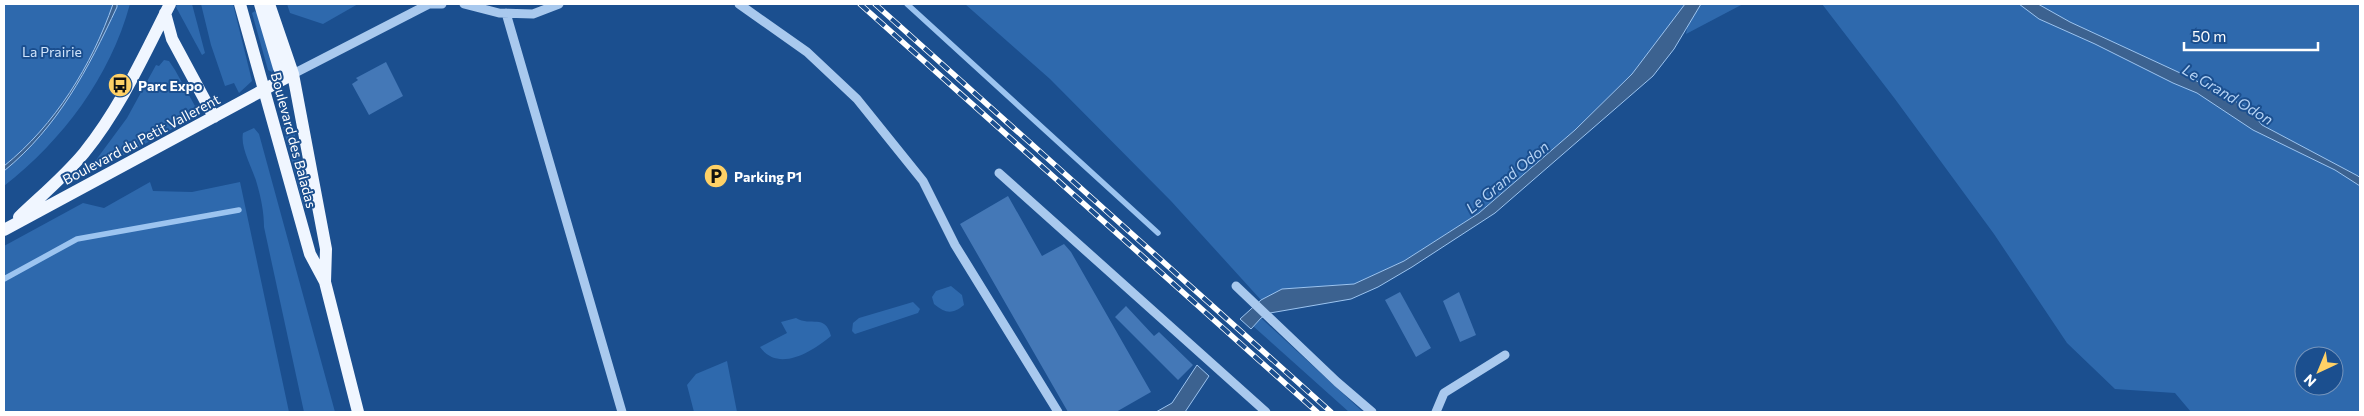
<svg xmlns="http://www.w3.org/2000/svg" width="2364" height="416" font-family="Commissioner,sans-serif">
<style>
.green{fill:#2e69ad;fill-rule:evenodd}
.water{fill:#3c6290;stroke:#9cc4f0}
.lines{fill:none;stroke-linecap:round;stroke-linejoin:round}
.stream{stroke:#9cc4f0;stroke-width:5.5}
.building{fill:#4478b7}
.minor{stroke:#a9c9ee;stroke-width:9}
.major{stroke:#f0f6ff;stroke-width:12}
.rail-casing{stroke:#fff;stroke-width:5.5}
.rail{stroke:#1b4f8f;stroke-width:4;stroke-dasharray:11;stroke-linecap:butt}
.labels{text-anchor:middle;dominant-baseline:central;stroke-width:4;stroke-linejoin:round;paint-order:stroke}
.park-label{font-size:14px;fill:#cfe3fa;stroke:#1b4f8f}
.poi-label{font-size:14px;font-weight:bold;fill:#fff;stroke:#1b4f8f;text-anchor:start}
.street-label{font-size:14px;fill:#fff;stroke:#1b4f8f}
.water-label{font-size:15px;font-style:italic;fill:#b5d3f5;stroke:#1b4f8f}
</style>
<rect width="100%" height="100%" fill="#1b4f8f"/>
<path class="green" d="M4,4h126c-20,73 -67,136 -126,182z
M177,4h15l13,49 -3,2 -26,-48z
M201,4h32l19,77 -13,12 -5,-10 -9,3 -14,-41z
M287,4h71l-35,20 -33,-11z
M965,4h720l-53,70 -57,56 -96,83 -75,48 -50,23 -72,5 -21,11 -90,-99 -121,-122z
M1692,4h51l-57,30z
M1822,4h538v408h-169l-16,-19 -60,-4 -48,-46 -73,-109 -99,-135zM2304,356h30v30h-30z
M255,11l2,2 17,56 -2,3 -4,-2 -16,-57z
M164,60l5,1 6,9 20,36 3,-1 -4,12 -64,35 -30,14 -4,-6 31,-42 29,-53 3,1z
M293,125l16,82 -5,1 -21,-81z
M254,128l5,6 76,278h-31l-40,-185c0,-15 -3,-29 -7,-43 -4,-15 -17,-36 -14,-51z
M150,182l3,9 39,1 48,-10 49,230h-285v-166l79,-43 21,5z
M951,286l11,9 2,10c-12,10 -19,8 -30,-1l-2,-7 4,-6z
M913,302l7,7 -2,4 -63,21 -3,-3 1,-8 6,-5z
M796,318c15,9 29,-5 35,18 -19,16 -53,37 -71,11l27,-14 -6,-11z
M1261,318l102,94h-14l-96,-86z
M727,361l10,51h-43l-7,-27 9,-11z"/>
<path class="water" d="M113,4h4v3c-29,62 -59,120 -113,164v-5c51,-41 88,-101 109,-162z
M1685,4h16l-27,45 -21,27 -158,137 -83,54 -34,20 -27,12 -81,14 -9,5 -10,11 -11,-10 21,-19 21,-11 72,-5 50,-23 75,-48 96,-83 57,-56z
M2019,4h19l32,18 121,56 57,30 14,17 96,51 2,2v8l-25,-16 -82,-40 -56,-37 -24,-10 -78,-39 -56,-25z
M1197,365l12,11 -24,36h-29l16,-9z"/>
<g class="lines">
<path class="stream" d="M907,4l251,229
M4,279l73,-40 162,-29"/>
</g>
<path class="building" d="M386,62l17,34 -34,19 -17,-31 6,-4 -2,-2z
M1008,196l34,60 22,-12 7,8 80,140 -35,20h-48l-108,-188z
M1400,292l31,56 -15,9 -31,-57z
M1459,292l17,43 -16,7 -17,-41z
M1126,306l28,30 5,-4 34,33 -15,15 -63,-63z"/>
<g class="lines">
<path class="minor" d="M464,4l35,9 34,1 26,-10
M739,4l68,48 50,47 66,82 32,64 103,167
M506,13l116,399
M293,74l136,-70h13
M999,173l267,239
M1236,286l101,96 35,30
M1436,412l8,-19 61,-38"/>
<path class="major" d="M240,4l70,250 15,28 33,130
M260,4l19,64 14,6
M269,4l24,70 33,175 -1,33
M165,13l7,26 42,78
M19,217c22,-21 46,-41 65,-64 37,-46 60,-98 86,-149
M4,230l289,-156"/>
<g class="rail-casing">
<path id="rail" d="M860,4l457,408
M875,4l456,408"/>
</g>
<use href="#rail" class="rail"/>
</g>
<defs>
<g id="bus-disc" transform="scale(1.25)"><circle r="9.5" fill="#ffd166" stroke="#1b4f8f"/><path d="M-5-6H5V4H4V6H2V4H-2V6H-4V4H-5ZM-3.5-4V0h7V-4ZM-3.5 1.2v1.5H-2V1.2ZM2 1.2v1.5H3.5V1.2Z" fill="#111"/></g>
<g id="parking-disc" transform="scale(1.25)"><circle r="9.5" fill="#ffd166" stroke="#1b4f8f"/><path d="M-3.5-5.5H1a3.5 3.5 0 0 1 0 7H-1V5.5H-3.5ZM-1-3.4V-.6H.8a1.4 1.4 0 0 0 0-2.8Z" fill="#111"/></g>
</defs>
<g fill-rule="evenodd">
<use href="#bus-disc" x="120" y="85"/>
<use href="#parking-disc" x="716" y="176"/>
</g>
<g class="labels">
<g class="park-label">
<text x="52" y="51">La Prairie</text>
</g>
<g class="poi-label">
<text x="138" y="85">Parc Expo</text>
<text x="734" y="176">Parking P1</text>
</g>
<g class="street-label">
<text transform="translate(141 139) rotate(-28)">Boulevard du Petit Vallerent</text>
<text transform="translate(294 140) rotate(75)">Boulevard des Baladas</text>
</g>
<g class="water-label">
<text transform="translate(2228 94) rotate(31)">Le Grand Odon</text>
<text transform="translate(1507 177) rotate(-40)">Le Grand Odon</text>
</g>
</g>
<rect width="2364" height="416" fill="none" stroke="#ffffff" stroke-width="10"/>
<g transform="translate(2319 371) rotate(224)"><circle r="24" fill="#1b4f8f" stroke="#7695bc"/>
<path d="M0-4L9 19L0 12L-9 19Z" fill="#ffd166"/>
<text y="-8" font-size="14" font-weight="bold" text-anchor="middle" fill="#ffffff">N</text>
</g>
<path d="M2184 42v8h134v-8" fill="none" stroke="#ffffff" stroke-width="2.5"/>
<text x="2192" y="42" font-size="15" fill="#ffffff" stroke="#1b4f8f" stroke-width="4" paint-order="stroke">50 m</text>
</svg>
